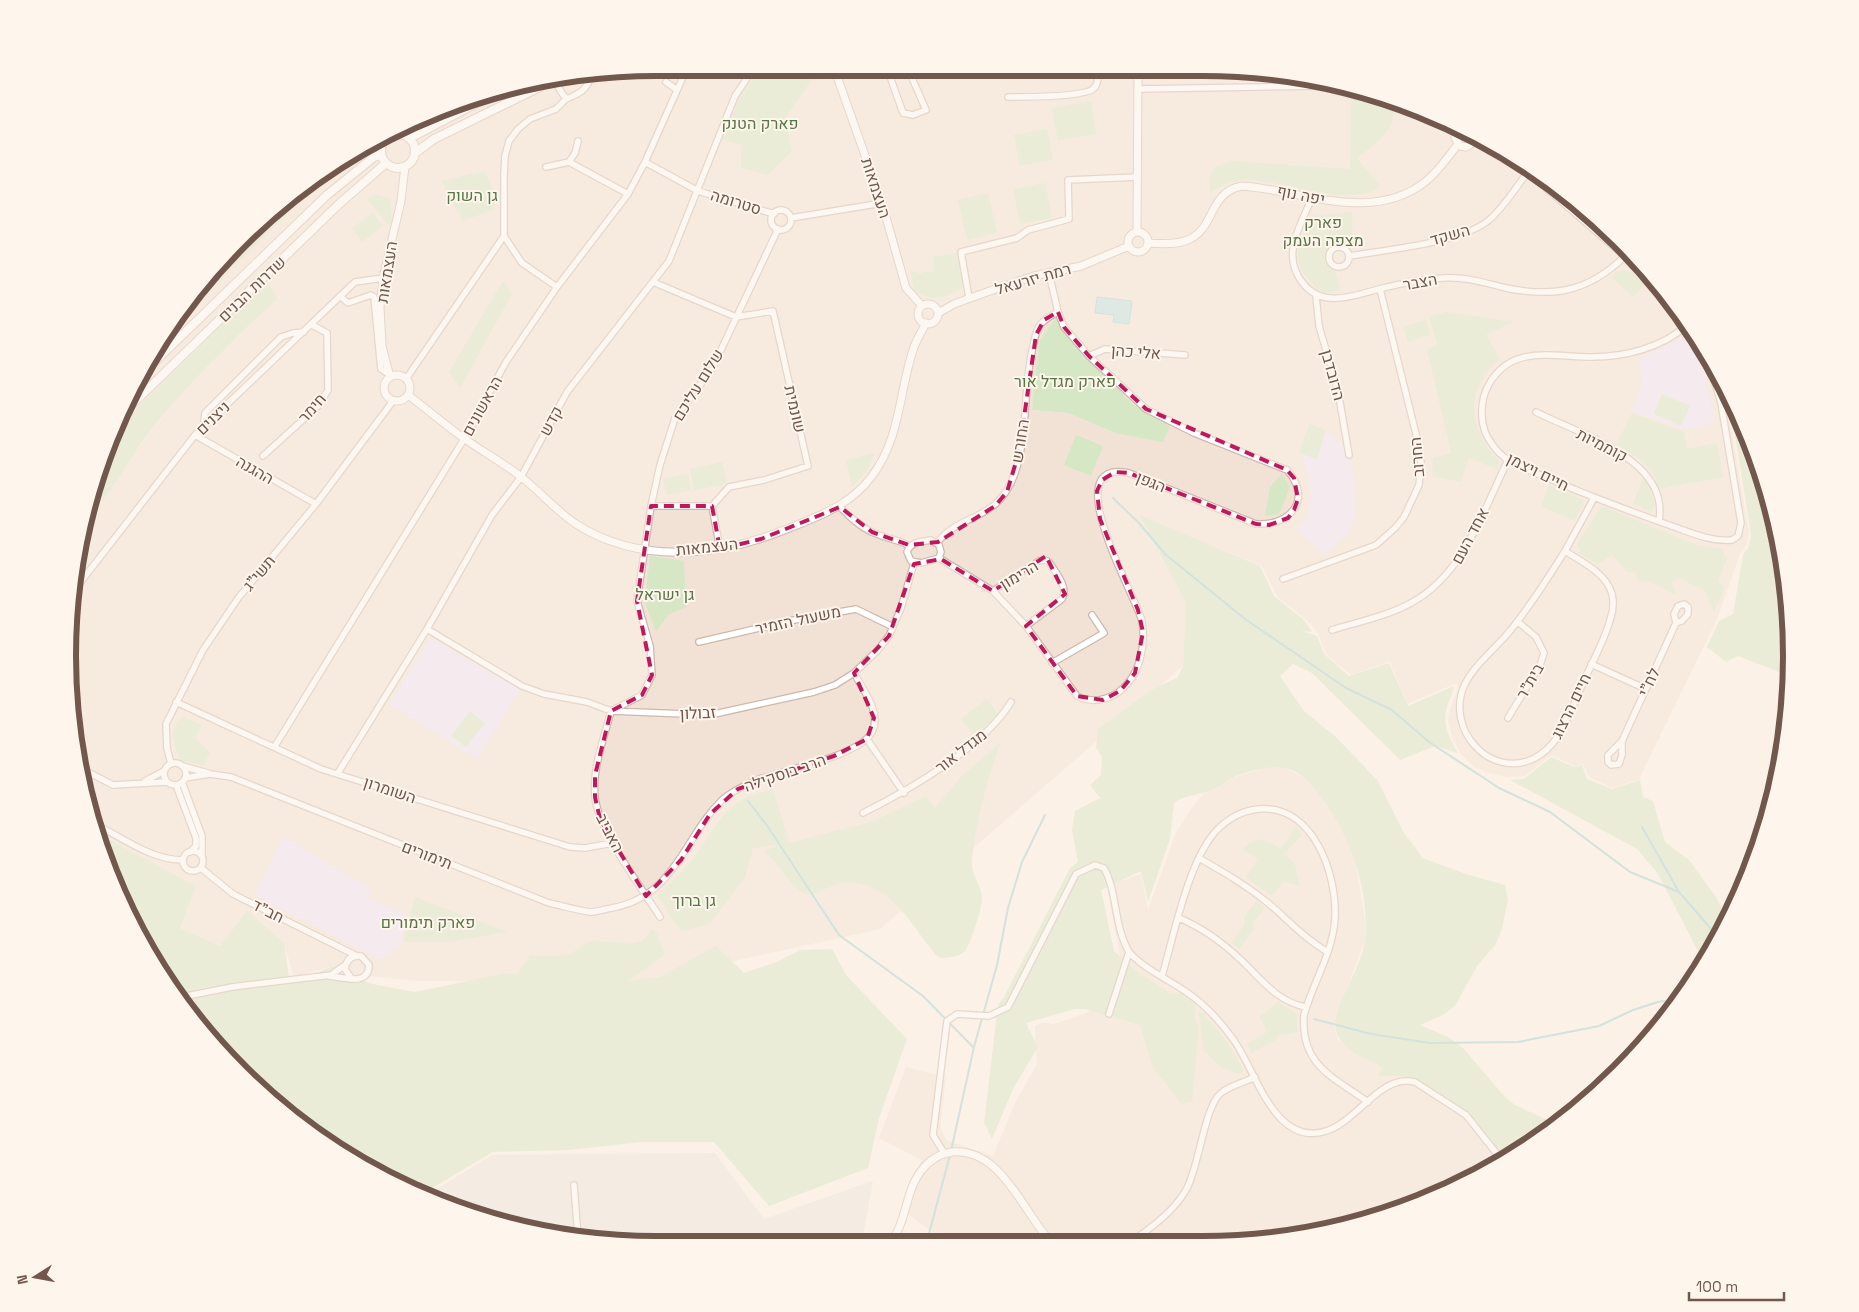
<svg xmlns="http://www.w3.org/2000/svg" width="1859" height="1312" font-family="'Space Grotesk',Heebo,sans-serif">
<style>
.residential{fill:#f2e2d5;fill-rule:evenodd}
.industrial{fill:#ebe4df}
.education{fill:#eee2f7}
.green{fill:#d5e7c5}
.water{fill:#bbe0e3;stroke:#a2d0d4}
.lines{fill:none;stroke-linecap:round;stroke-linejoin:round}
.stream{stroke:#a2d0d4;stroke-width:2}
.minor-casing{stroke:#ccb8ad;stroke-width:8}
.tertiary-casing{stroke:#ccb8ad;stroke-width:9}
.secondary-casing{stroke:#d0baad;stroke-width:10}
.minor{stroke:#fff;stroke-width:5.5}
.tertiary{stroke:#fff;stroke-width:7}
.secondary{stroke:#fff;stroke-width:8}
.marked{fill:none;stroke:#c2185b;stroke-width:4;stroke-dasharray:10 6;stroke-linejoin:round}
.labels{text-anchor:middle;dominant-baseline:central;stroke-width:4;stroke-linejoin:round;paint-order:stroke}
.park-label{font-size:16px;fill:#577745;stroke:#fef5ec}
.street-label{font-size:16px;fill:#72574c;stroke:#fef5ec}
.rim{fill:none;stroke:#72574c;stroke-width:6}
</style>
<rect width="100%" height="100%" fill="#fbf1e6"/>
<path class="residential" d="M656,68h105l-3,2 34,81 -6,-33 25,-37 23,-8 -2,-5h371l115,11 74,20 105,47 60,40 4,9 92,83 60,84 12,29 24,141 -2,12 -7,10 -23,65 -78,160 -26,9 -24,-11 -6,-14 -8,3 -24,-11 -26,21 -17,1 -17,-3 -17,-7 -13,-13 -9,-17 -4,-16 2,-12 8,-20 -1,-6 -50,21 -17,-43 -39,14 -25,-21 -8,-21 -7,-9 -34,-28 -15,-30 -123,-50 47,87 -3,63 -303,263 -239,52h-223l-69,-7 -16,-8 -39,11 -10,-34 -37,-33 -27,36 -40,-18 16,-42 -95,-51 -22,-64 -10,-77 4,-115 18,-67 56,-76 34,-41 40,-43 57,-53 -12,-18 -155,153 50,-95 125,-124 24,-31 19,-17 67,-39 107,-40zM911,269l7,4 15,-2 -10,25zM1055,319l32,39 28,25 9,13 13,11 33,17 -55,9 -47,-20 -36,-3z
M1267,767l18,1 17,8 10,8 27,37 17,42 9,59v18l-29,77 -2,10 4,13 30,20 14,7 -4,8 34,-3 96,82 -45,30 -107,40 -76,15 -336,2 -41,-31 5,-25 14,-25 -43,-22 27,-71 40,10 -6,49 6,14 47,16 22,-53 22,-39 -2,-38 7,-3 12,1 30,-10 22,-11 14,-48 -13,-69 34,-12 7,36 27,-75 14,-23 15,-19 17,-7 9,-7z"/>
<path class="industrial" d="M715,1153l49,66 109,-38 -11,61 -244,1 -114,-18 -77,-30 65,-40z"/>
<path class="education" d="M1683,338l8,4 14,34 10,47 -32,7 -50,-18 9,-32 -4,-21z
M1308,425l20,6 15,17 8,13 3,17 1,36 -5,17 -25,25 -29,-26 9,-10 6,-22 -3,-20 -7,-25z
M430,638l90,51 -43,71 -88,-56z
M283,836l88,53 -3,9 37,16 -4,31 -12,10 -10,4 -124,-64z"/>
<path class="green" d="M761,68h71l2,5 -23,8 -25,37 6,33 -24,24 -27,-7v-23l-18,-5 17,-43z
M1351,88l40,10c10,30 -13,44 -34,60l23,28c-28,25 -105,-9 -139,-6 -11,1 -22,7 -31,13l-1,-16 7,-11 17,-5 117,8z
M1091,101l5,33 -38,7 -6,-33z
M1047,129l6,31 -33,6 -6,-31z
M485,171l10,23 -1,15 -31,12 -22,-40z
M1045,183l7,35 -32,6 -7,-35z
M310,184l-24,31 -125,124 52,-71z
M988,193l9,40 -30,7 -9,-40z
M374,194l12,3 4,5 2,19 -4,4 -21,-26z
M1352,212l1,35 -19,-4 -9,8 1,12 10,10 4,17 -18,3c-35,-32 -27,-38 -10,-77z
M373,213l10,13 -21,16 -10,-14z
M957,253l7,34c-18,11 -31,15 -50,4l-4,-22 8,4 15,-2v-14z
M1623,270l9,2 13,13 -12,12 -21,-19 4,-5z
M266,281l12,18c-47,42 -91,86 -130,135 -15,19 -41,67 -57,78l20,-78z
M503,281l9,13 -52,94 -11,-16z
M1446,312l67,10 -27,13 14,24c-37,31 -32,71 0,103l-3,7 -28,-11 -8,24 -29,-6 1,-18 18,-5 -24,-104 10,-4 -8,-28z
M1056,318l31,40 29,25 8,13 13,11 34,17 -8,18 -48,-9 -47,-20 -36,-3 7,-68z
M1426,320l4,15 -22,7 -5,-15z
M1662,394l28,12 -9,20 -27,-12z
M1729,397l31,70 26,112 4,97 -52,-20 -12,6 -19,-15 12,-26 14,-7 10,-59 6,-9 2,-11z
M1632,413l52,19 3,17 30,-6 6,34 -64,12c-5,-24 -23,-32 -43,-44z
M1309,424l17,6 -9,29 -18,-6z
M1076,435l27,11 -12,30 -27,-11z
M875,453l-8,18 -15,16 -6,-27z
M722,462l5,22 -33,6 -4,-21z
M688,474l3,16 -24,5 -4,-16z
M1282,474l8,13 -11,27 -14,2 5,-29z
M1643,477l6,8 6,20 -4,6 -18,-7z
M1549,485l34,15v5l-9,16 -33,-15z
M1601,507h4l91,38 26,4 5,10 -9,21 7,7 -11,24 -9,-20 -26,-13 -8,4 5,13 -30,-15 -7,2 -4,-10h-8l-15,-17 -14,9 -20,-11 3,-3 -4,-6z
M1139,515l121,51 14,30 30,24 8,12 -11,-1 16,5 7,18 25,22 40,-13 19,43 46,-20c-1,7 -4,12 -6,18 -7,18 1,34 10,49l-23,-7 -35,14 -88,-87 -19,-9 -13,12 24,35 33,27 41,43 26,52 19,25 43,16 39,11 3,15 -6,29 -7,16 -18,21 -22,40 -12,9 -23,10 28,12 15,11 42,49 10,8 39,18 -53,35 -12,-18 -50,-41 -32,-21 -10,-3 -19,1 4,-9c-22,-11 -52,-22 -46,-50 7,-27 26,-51 29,-78 5,-49 -15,-104 -44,-142 -9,-13 -21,-27 -38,-29 -17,-3 -36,4 -51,10 -6,3 -10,8 -16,10 -13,7 -31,6 -42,15l-4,36 -22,63 -7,-31 -40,19 13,61 21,19 36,24 24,-1v26l4,8 -7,75 -11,2 -29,-38 -12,-41 -55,-16h-10l-49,14 12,24 -25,42 -21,50 -8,-16 14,-118 6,-8 66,-129 8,-6 -6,-32 3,-19 25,-13 -10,-13 11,-10 1,-18 -6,-9 2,-19 52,-38 28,-14 5,-11 3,-63z
M650,556l34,5 2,46 -18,8 -12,17 -11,-30z
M987,699l12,17 -26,19 -12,-16z
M470,711l15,12 -19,24 -15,-11z
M184,717l17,8 -6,13 15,14 -7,14 -23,-6c-6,-17 -14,-32 4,-43z
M1001,742c-13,34 -26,82 -29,118 -1,14 8,24 10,37 1,8 -11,47 -17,54 -6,6 -17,7 -25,7l-5,-4c-25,-31 -47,-76 -93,-71 -12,1 -26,14 -35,11 -14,-3 -30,-33 -43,-43l18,-7 -29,4 -8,29 -35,47 -29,7 -24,-35c12,-12 26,-23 35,-36 26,-34 32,-63 81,-70l16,53 82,-21 55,-26 9,12 26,-31z
M1551,757l23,10 8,-2 5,14 25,10 28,-9 3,17 10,4 12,41 24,18 29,40 10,21 -25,40 -45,-87 -21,-25 -127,-69 14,-1z
M1296,827l6,8 -17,18 10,12 5,21 -16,-5 -12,15 -26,-19 12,-18 -15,-10c12,-14 24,-10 37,0z
M101,835l95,51 -16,42 40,18 27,-36 37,33 6,40 43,-17 13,10 31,9 38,7 91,-19h12l12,-18c12,1 27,3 39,-1 7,-2 13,-9 20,-12 21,-6 51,14 62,-13l5,3 9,22 -37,27 32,-4 56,-31 28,27 33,-11 23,-12 32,-1 14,26 61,64 -28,79 -11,50 -99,38 -55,-64h-72l-74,8 -75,2 -71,42 -26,-10 -98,-61 -84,-79 -86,-128z
M415,897l92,35 -57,10h-47z
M1256,901l9,7 -12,15 1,6 -15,20 -7,-7 13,-18 -1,-7z
M1278,1002l19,12v18l-17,3 -6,6 -23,12 -4,-9 19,-11 -1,-7 -6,-9z
M1198,1010c20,17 33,38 46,61l-4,3 -18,-6 -18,-17z"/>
<path class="water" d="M1097,297l35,4 -3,23 -16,-2 1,-7 -19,-2z"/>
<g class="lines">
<path class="stream" d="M1113,498l26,25 26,31 80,65 101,69 46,22 37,32 70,46 51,24 80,60 49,20
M748,801l18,23 73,111 84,61 50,51
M1642,827l37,65 39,45
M1314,1019l57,15 59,9 88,-1 81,-16 34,-16 25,-8 21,-3
M951,1151l23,-104 23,-82 11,-57 14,-46 23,-47
M927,1241l23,-86"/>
<g class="minor-casing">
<path id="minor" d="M887,68l16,45 10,2 13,-5 -14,-32
M1306,78l1,8
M554,81l12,18c13,-5 21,-9 25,-23
M666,82l11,8
M1138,89l185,-3
M1008,97c15,0 75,0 85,-8 6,-5 5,-14 5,-21
M471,101l1,-2
M1473,138l43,24 143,124
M578,141l-3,12 -6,9 59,32
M645,162l53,29 76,23
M546,167l23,-5
M1312,198c-12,28 -31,57 -10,84 20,27 51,14 77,7 20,-5 42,-10 63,-11 22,-2 43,5 64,10 48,10 83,3 118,-31
M771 220a10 10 0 1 1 20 0a10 10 0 1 1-20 0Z
M791,218l91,-15
M504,236l18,27 35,24
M1329 257a10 10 0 1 1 20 0a10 10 0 1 1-20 0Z
M1349,256c36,-6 113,-13 140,-36 15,-13 27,-33 39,-48
M340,296l8,7 23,-8 3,2 6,63 1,9 9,6
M1316,296l3,30 19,65 11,64
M969,298l-8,-46 56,-14 11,-8 41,-11 -1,-39 70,-3
M1687,325c-25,23 -63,32 -95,32 -39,0 -80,-13 -103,27 -10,18 -10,44 3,60 4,6 10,12 16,16 13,8 28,13 42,19 38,17 77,31 116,45 21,7 43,18 66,16l6,-4 3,-13 -20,-120 -15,-51
M1089,356l16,-7 80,6
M406,379l98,-143v-61l1,-19 4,-15 9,-12 12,-10 26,-10 10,-10
M1536,412c43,22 134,47 123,109
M203,428l2,-15 76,-76 12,-4 11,-1
M195,435l121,69
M263,456l56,-51 9,-15 -1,-57 -15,-8
M651,506h61l17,-19 35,-7 44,-14 -35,-155 -37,6 -83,-35
M712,506l8,43
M840,507c9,9 20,20 32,25 12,6 25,7 38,14
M931,540l8,5 2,7 -2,6 -18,5 -10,-2 -4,-9c4,-11 14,-10 24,-12z
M937,543c24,-32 60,-19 78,-70 13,-38 8,-82 17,-122 2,-8 3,-18 7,-25 5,-7 12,-10 19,-14
M1565,551c17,11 41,22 47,43 2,9 1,18 -2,26 -6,22 -18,42 -27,63 -8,18 -15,38 -26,55 -6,8 -13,15 -22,20 -46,23 -91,-31 -70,-74 10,-20 30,-35 44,-52 21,-25 39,-54 56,-81z
M1565,551l29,-53
M939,558l54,33 33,35 51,70c14,7 30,5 43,-5 20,-16 26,-45 22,-70 -5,-23 -88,-164 -13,-148l127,51c35,2 57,-25 31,-54l-93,-37 -48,-24 -57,-53 -25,-29 -6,-15 -9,-39
M1283,579l93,-34 19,-17 9,-11 15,-32 2,-22 -5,-29 -36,-145
M993,591l46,-30 6,-1 4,2c6,10 20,25 13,37l-36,27
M72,593l123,-158 160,-153 28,-4
M427,629l95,57 22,8 43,8 24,9 99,4 104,-23 21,-7 19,-12 23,-22 12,-15 12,-28 13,-45
M1332,630c26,-8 55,-14 79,-27 53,-29 72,-92 97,-143
M699,642l95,-22 62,-11 37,18
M1052,663l52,-30 -12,-18
M1591,664l55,25
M176,702l145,67 249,78 15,1 28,-5
M1508,718l32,-53 4,-12 -8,-16 -18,-15
M867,739l37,54
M1622,741l-14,14v7l3,3 8,-1 3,-9v-14l54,-118 -2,-9 4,-8 6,-2 4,3v7l-6,7 -6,2
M275,746l189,-307 42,-77 51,-75 71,-93 17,-32 42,-94
M164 774a11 11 0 1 1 22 0a11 11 0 1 1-22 0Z
M171,764l-4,-16 -1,-24 37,-74 36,-53 77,-93 77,-103
M182,766l26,7
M78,767l35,18 54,-3
M338,773l89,-144 65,-114 29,-38 46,-85 102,-131 66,-165 19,-28
M185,778l25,-4 21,3 318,126c14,3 27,7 41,9 7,0 15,-3 22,-4 64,-12 71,-70 110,-108 9,-8 21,-14 33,-19 26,-11 104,-24 117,-49 10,-19 -9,-42 -18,-59
M145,781l19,-10
M182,782l20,54v20
M176,785l20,53v8l-6,6
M863,813c46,-23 121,-66 148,-111
M97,825c27,14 55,35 86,35
M183 861a10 10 0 1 1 20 0a10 10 0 1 1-20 0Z
M1199,858c24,14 47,27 69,45 20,17 37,36 60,49
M201,868l32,26 124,62
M660,917c-20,-32 -61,-84 -65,-120 -3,-28 9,-59 16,-86l31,-16 10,-20 -2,-29 -13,-45 14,-95 9,-41 15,-47 37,-49 66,-140
M1179,918c24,10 43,24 62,42 20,19 36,42 65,47
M1129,952c15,17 37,26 56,39 18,12 35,30 48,48 23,31 41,109 93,92 32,-10 55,-58 89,-49l51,33 35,44
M329,976c13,1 40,11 40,-11l-8,-9c-10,-1 -15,4 -16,13l6,9
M1162,976c12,-41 26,-113 53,-144 12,-13 26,-21 43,-23 55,-5 79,64 77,109 -2,35 -22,64 -31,97 -4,50 29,62 64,87
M182,997l50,-10 99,-12 14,-10
M944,1153l-11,-18 14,-114 10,-7 32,2 19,-9 68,-133 19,-9 9,3c14,25 9,56 25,84l-20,62
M574,1185l4,52
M1134,1240c19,-14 40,-29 52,-50 13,-22 18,-83 35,-97 8,-7 24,-11 34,-16"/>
</g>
<g class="tertiary-casing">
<path id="tertiary" d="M834,68l48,135 24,85 16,18
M1460,130l-5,8 5,8 6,1 5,-3 2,-9
M391,131l1,4
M1137,232l1,-164
M1128 242a10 10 0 1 1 20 0a10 10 0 1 1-20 0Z
M1148,243c13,1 30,2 42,-4 25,-12 19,-47 52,-53 60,4 129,38 183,-4 13,-10 23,-25 33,-38
M918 314a10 10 0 1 1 20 0a10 10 0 1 1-20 0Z
M937,310l3,2 14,-8 33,-12 47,-16 47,-10 48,-20
M384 388a13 13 0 1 1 26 0a13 13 0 1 1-26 0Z
M390,377l-8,-31 -2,-39 3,-29 18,-77 4,-35
M408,395c19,14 37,30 57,44 18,13 39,24 56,38 19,14 35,34 55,47 62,40 142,33 208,6 33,-13 66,-24 88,-54 29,-38 27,-86 42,-129 3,-8 8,-16 12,-24
M891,1242c16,-21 14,-50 30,-71 8,-11 18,-17 31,-19 49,-4 70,58 98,89"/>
</g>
<g class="secondary-casing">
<path id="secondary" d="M381 151a17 17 0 1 1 34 0a17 17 0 1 1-34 0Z
M410,138l97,-51
M415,153l19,-14 118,-58
M143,373l184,-178 47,-38 7,-3
M119,417l219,-212 48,-42"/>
</g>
<use href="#minor" class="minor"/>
<use href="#tertiary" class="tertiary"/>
<use href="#secondary" class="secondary"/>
</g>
<path d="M0 0H1859V1312H0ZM1058,312l6,15 25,29 57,53 141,61 7,8 4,21 -4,11 -6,8 -19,7 -13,-1 -127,-51 -14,-1 -13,8 -5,11 3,28 38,91 5,22 -8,41 -15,18 -17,9 -26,-4 -51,-70 39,-32 -19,-38 -53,35 -52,-32 -27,5 -25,72 -35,37 20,45 -7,21 -33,17 -96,33 -28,25 -29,46 -35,36 -46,-77 -5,-22v-22l16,-64 31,-16 10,-20 -15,-74 14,-95h61l8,43 41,-10 79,-32 32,25 37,13 29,-3 57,-36 12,-14 12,-40 17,-117 8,-15z" fill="#fbf1e6" fill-opacity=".55" fill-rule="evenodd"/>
<path class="marked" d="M1058,312l6,15 25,29 57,53 141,61 7,8 4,21 -4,11 -6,8 -19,7 -13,-1 -127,-51 -14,-1 -13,8 -5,11 3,28 38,91 5,22 -8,41 -15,18 -17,9 -26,-4 -51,-70 39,-32 -19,-38 -53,35 -52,-32 -27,5 -25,72 -35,37 20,45 -7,21 -33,17 -96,33 -28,25 -29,46 -35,36 -46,-77 -5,-22v-22l16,-64 31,-16 10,-20 -15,-74 14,-95h61l8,43 41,-10 79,-32 32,25 37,13 29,-3 57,-36 12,-14 12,-40 17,-117 8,-15z"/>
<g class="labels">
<g class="park-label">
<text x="760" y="123">פארק הטנק</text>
<text x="472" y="195">גן השוק</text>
<text x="1323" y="222">פארק<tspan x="1323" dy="18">מצפה העמק</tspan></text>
<text x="1065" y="381">פארק מגדל אור</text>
<text x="665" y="594">גן ישראל</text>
<text x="694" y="900">גן ברוך</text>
<text x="428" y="922">פארק תימורים</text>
</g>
<g class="street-label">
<text transform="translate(876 188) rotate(72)">העצמאות</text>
<text transform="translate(1301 195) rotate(11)">יפה נוף</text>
<text transform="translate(736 202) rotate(17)">סטרומה</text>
<text transform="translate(1450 235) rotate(-16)">השקד</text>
<text transform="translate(387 272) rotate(-81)">העצמאות</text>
<text transform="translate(1033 279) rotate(-16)">רמת יזרעאל</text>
<text transform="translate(1420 282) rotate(-10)">הצבר</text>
<text transform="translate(252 289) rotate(-44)">שדרות הבנים</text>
<text transform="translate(1136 352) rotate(4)">אלי כהן</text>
<text transform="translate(1333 375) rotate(75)">הדובדבן</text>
<text transform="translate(698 385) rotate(-58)">שלום עליכם</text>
<text transform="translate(482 406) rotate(-61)">הראשונים</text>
<text transform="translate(312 408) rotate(-49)">חימר</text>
<text transform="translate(795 409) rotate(77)">שונמית</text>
<text transform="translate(213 418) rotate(-44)">ניצנים</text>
<text transform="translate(551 421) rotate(-62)">קדש</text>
<text transform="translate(1020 441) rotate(-81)">החורש</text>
<text transform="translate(1602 445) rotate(27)">קוממיות</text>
<text transform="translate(1417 457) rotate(-95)">החרוב</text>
<text transform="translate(255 470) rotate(30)">ההגנה</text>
<text transform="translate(1538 472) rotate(26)">חיים ויצמן</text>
<text transform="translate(1151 482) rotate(22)">הגפן</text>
<text transform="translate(1470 536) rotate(-62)">אחד העם</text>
<text transform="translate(707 547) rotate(-6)">העצמאות</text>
<text transform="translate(259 573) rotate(-50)">תשי"ג</text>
<text transform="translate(1019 575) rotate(-31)">הרימון</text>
<text transform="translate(798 620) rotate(-12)">משעול הזמיר</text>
<text transform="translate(1530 681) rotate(-60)">בית"ר</text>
<text transform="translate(1649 682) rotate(-65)">לח"י</text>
<text transform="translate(1571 706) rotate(-64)">חיים הרצוג</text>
<text transform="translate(698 713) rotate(-2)">זבולון</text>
<text transform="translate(961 751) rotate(-38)">מגדל אור</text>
<text transform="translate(785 773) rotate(-19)">הרב בוסקילה</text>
<text transform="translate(390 790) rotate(18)">השומרון</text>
<text transform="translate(610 833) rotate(63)">האביב</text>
<text transform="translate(427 855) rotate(21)">תימורים</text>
<text transform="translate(268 911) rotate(27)">חב"ד</text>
</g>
</g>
<path d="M0 0H1859V1312H0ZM656 76H1203A580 580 0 0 1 1783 656V656A580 580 0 0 1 1203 1236H656A580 580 0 0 1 76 656V656A580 580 0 0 1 656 76Z" fill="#fef5ec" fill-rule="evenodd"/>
<path class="rim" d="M656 76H1203A580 580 0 0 1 1783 656V656A580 580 0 0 1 1203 1236H656A580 580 0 0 1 76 656V656A580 580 0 0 1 656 76Z"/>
<g transform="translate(35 1277) rotate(259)" stroke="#fef5ec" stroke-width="4" paint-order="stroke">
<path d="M0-4L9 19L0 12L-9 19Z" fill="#72574c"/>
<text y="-8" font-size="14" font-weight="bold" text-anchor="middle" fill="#72574c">N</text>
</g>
<path d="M1689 1292v8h95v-8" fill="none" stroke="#72574c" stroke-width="2.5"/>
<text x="1696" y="1292" font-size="15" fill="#72574c" stroke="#fef5ec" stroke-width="4" paint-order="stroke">100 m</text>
</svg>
